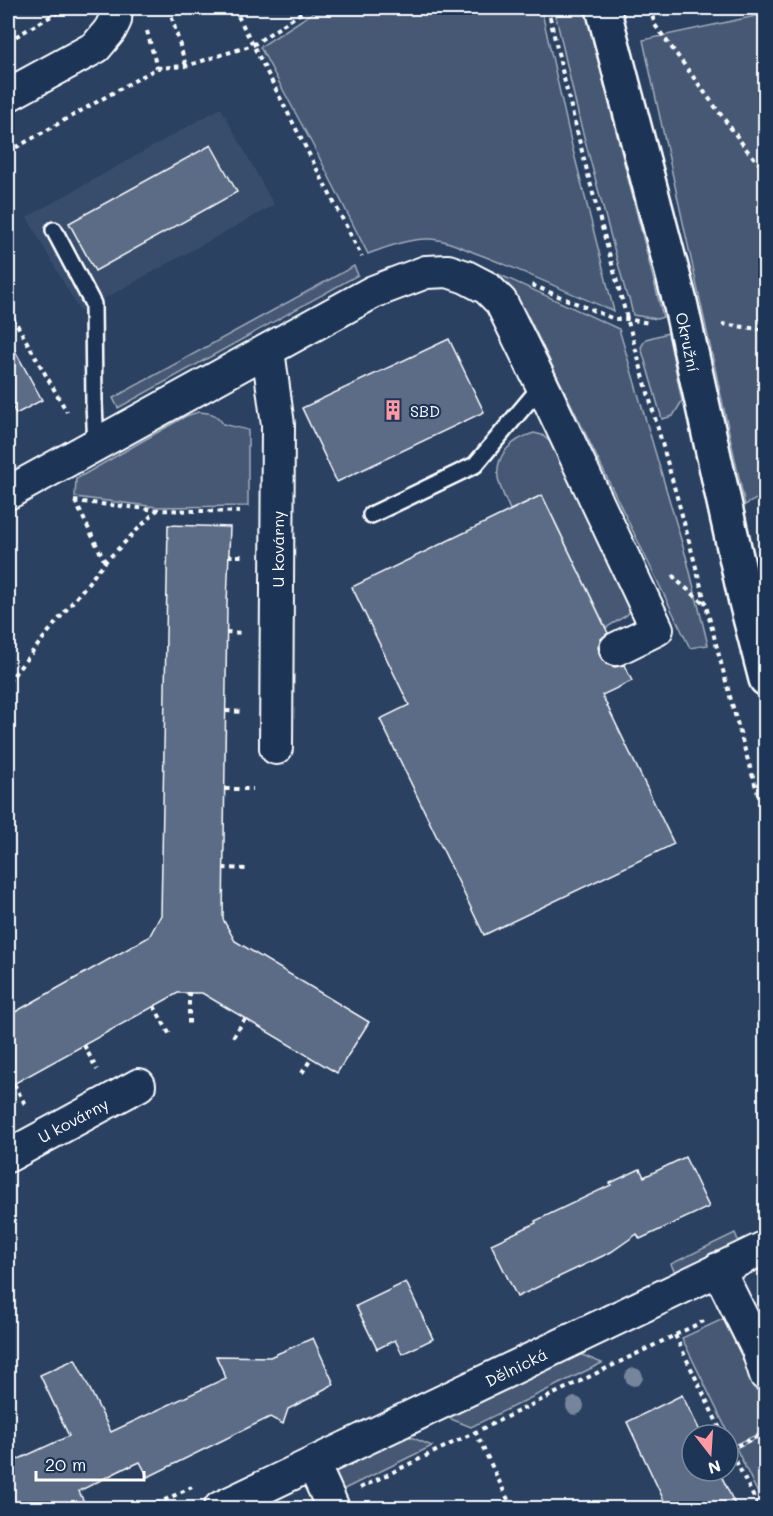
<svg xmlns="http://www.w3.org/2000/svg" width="773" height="1516" font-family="Mali,sans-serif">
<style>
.built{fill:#394e6c}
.green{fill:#465975;stroke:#a2acba;stroke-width:1.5}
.building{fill:#5b6c86;stroke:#fff;stroke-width:1.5}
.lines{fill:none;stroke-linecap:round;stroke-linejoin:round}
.lane-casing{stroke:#fff;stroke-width:20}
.street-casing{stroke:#fff;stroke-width:36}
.secondary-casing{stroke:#fff;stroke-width:38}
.path{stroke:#fff;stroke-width:4;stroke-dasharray:4.5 4.5;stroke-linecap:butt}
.lane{stroke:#1d3557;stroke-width:15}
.street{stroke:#1d3557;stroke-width:32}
.secondary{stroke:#1d3557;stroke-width:33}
.tree{fill:#76859a}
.labels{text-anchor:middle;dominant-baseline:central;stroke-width:4.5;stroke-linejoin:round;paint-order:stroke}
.street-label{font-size:16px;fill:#fff;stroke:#1d3557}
.poi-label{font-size:16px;fill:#fff;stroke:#1d3557;text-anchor:start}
</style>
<rect width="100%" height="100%" fill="#2a4161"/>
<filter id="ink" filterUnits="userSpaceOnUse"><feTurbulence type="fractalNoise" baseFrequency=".0167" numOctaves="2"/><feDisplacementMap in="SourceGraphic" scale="12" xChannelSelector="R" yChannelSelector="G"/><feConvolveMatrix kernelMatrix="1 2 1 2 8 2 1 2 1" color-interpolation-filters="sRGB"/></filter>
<g filter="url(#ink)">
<path class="built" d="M221,108l53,97 -194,107 -53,-95z"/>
<path class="green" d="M320,8h221l31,138 42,165c-46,-18 -90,-40 -136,-57 -15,-6 -31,-14 -48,-15 -20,-1 -43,8 -62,15l-51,-101 -57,-106z
M554,8h31l78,309 -6,2 -24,-4 -4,-17 -2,-1 -47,-175z
M765,14l1,480 -21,11 -102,-465z
M354,266l4,9 -240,133 -5,-10z
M485,268l134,61 68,231 21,85 -18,3 -161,-330 -21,-27z
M668,333l14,68 -9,15 -11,3 -21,-72 5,-8z
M198,412c13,1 18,1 25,12l25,6v76l-91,1 -82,-10 1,-18 110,-63z
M534,433l8,2 13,11 76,164 -4,5 -21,13 -64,-133 -32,15c-4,-10 -10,-21 -12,-32 -3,-24 15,-39 36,-45z
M735,1233l5,12 -64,30 -5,-11z
M723,1319l42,83v29l-31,14 -52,-107z
M570,1350l32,13 -131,64 -33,-13z
M399,1432l33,14 -96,47 -2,-16 6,-14z
M765,1434l1,74h-1l-29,-60z"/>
<path class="building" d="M211,145l26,47 -142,79 -26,-48z
M8,338l34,62 -26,14 -8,-16z
M449,339l35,73 -147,70 -35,-74z
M542,495l66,138 -7,6 -3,8 2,9 6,8 9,3 9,-2 8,16 -30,14 72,149 -190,91 -104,-216 29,-14 -57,-118z
M168,525l62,2 -3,76 -4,316 12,22 134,81 -32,51 -135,-80h-24l-170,94v-71l141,-79 12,-22z
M685,1157l24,50 -69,32 -3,-5 -26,18 -94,45 -26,-53 45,-21 -1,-2 76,-36 -1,-2 30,-14 4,8z
M406,1282l27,57 -31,15 -7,-14 -18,9 -21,-43z
M313,1338l21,46 -15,8 1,1 -32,16 -5,15 -13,-7 -122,60 -8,-15 -11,5v-1l-50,25 8,18h-79v-45l61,-28 -29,-61 35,-16 36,73 115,-54 -10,-22 54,1z
M682,1395l20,40h-10v36h27l18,38h-69l-41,-87z"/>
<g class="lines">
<g class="lane-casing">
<path id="lane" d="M54,230l39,74 1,100 2,40
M371,515l104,-50 67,-80"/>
</g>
<g class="street-casing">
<path id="street" d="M8,95l88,-48 14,-17 5,-10 1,-12
M268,350l10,75 -2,323
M8,493l365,-201 53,-20 22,-1 18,6 21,11 14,14 41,83 115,244 -41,20
M8,1156l131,-71
M718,1269l40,81 8,25
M313,1464l20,44
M220,1508l546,-261"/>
</g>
<g class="secondary-casing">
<path id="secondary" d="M603,8l77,294 66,300 20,77"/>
</g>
<path class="path" d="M169,8l17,58
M234,8l128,249
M548,8c35,162 83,322 127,482 31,110 56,221 91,329
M650,8l5,17 92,125 19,21
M147,31l10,37
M8,41l57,-33
M8,152l149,-84 29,-2 67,-21 55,-37
M532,285l82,34h13l22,4
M8,309l59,103
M722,324l44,6
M74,501l83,9 86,2
M75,501l30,61
M228,556h15
M673,575l2,4 30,25
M226,632l17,1
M8,682l97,-120 52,-52
M226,711l17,1
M225,789h28
M223,868l25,1
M189,992v34
M154,1006l17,31
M233,1037l12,-18
M84,1045l13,25
M302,1073l9,-14
M14,1084l12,22
M675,1335l48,100
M475,1431l37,77
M728,1445l31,63
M729,1449l37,-16
M360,1488l344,-167
M148,1508l44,-21"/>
<use href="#lane" class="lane"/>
<use href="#street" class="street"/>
<use href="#secondary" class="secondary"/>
</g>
<g class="tree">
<circle cx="634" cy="1377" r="9"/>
<circle cx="575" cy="1406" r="9"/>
</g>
</g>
<defs>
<g id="building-bare" transform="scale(1.62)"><path d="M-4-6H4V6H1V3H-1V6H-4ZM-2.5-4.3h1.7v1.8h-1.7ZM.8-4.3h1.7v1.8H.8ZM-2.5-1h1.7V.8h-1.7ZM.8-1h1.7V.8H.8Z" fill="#ff9aa2" stroke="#1d3557" stroke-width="2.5" paint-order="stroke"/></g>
</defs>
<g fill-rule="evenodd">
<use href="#building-bare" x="393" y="410"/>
</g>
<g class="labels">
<g class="street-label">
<text transform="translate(688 342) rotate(78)">Okružní</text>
<text transform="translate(277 549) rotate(-90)">U kovárny</text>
<text transform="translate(73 1120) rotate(-28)">U kovárny</text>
<text transform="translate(516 1367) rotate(-26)">Dělnická</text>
</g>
<g class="poi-label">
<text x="410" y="410">SBD</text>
</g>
</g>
<rect width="773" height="1516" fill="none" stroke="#1d3557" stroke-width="30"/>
<rect x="15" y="15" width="743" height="1486" fill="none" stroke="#fff" stroke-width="2" filter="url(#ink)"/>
<g transform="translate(710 1453) rotate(163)"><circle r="28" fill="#1d3557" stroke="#77869a" stroke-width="1.5"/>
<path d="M0-4.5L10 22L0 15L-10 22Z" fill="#ff9aa2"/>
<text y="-9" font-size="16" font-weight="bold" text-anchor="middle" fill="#ffffff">N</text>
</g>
<path d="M36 1471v9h108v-9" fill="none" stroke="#ffffff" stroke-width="3"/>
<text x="45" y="1471" font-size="18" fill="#ffffff" stroke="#1d3557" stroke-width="4.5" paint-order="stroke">20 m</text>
</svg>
